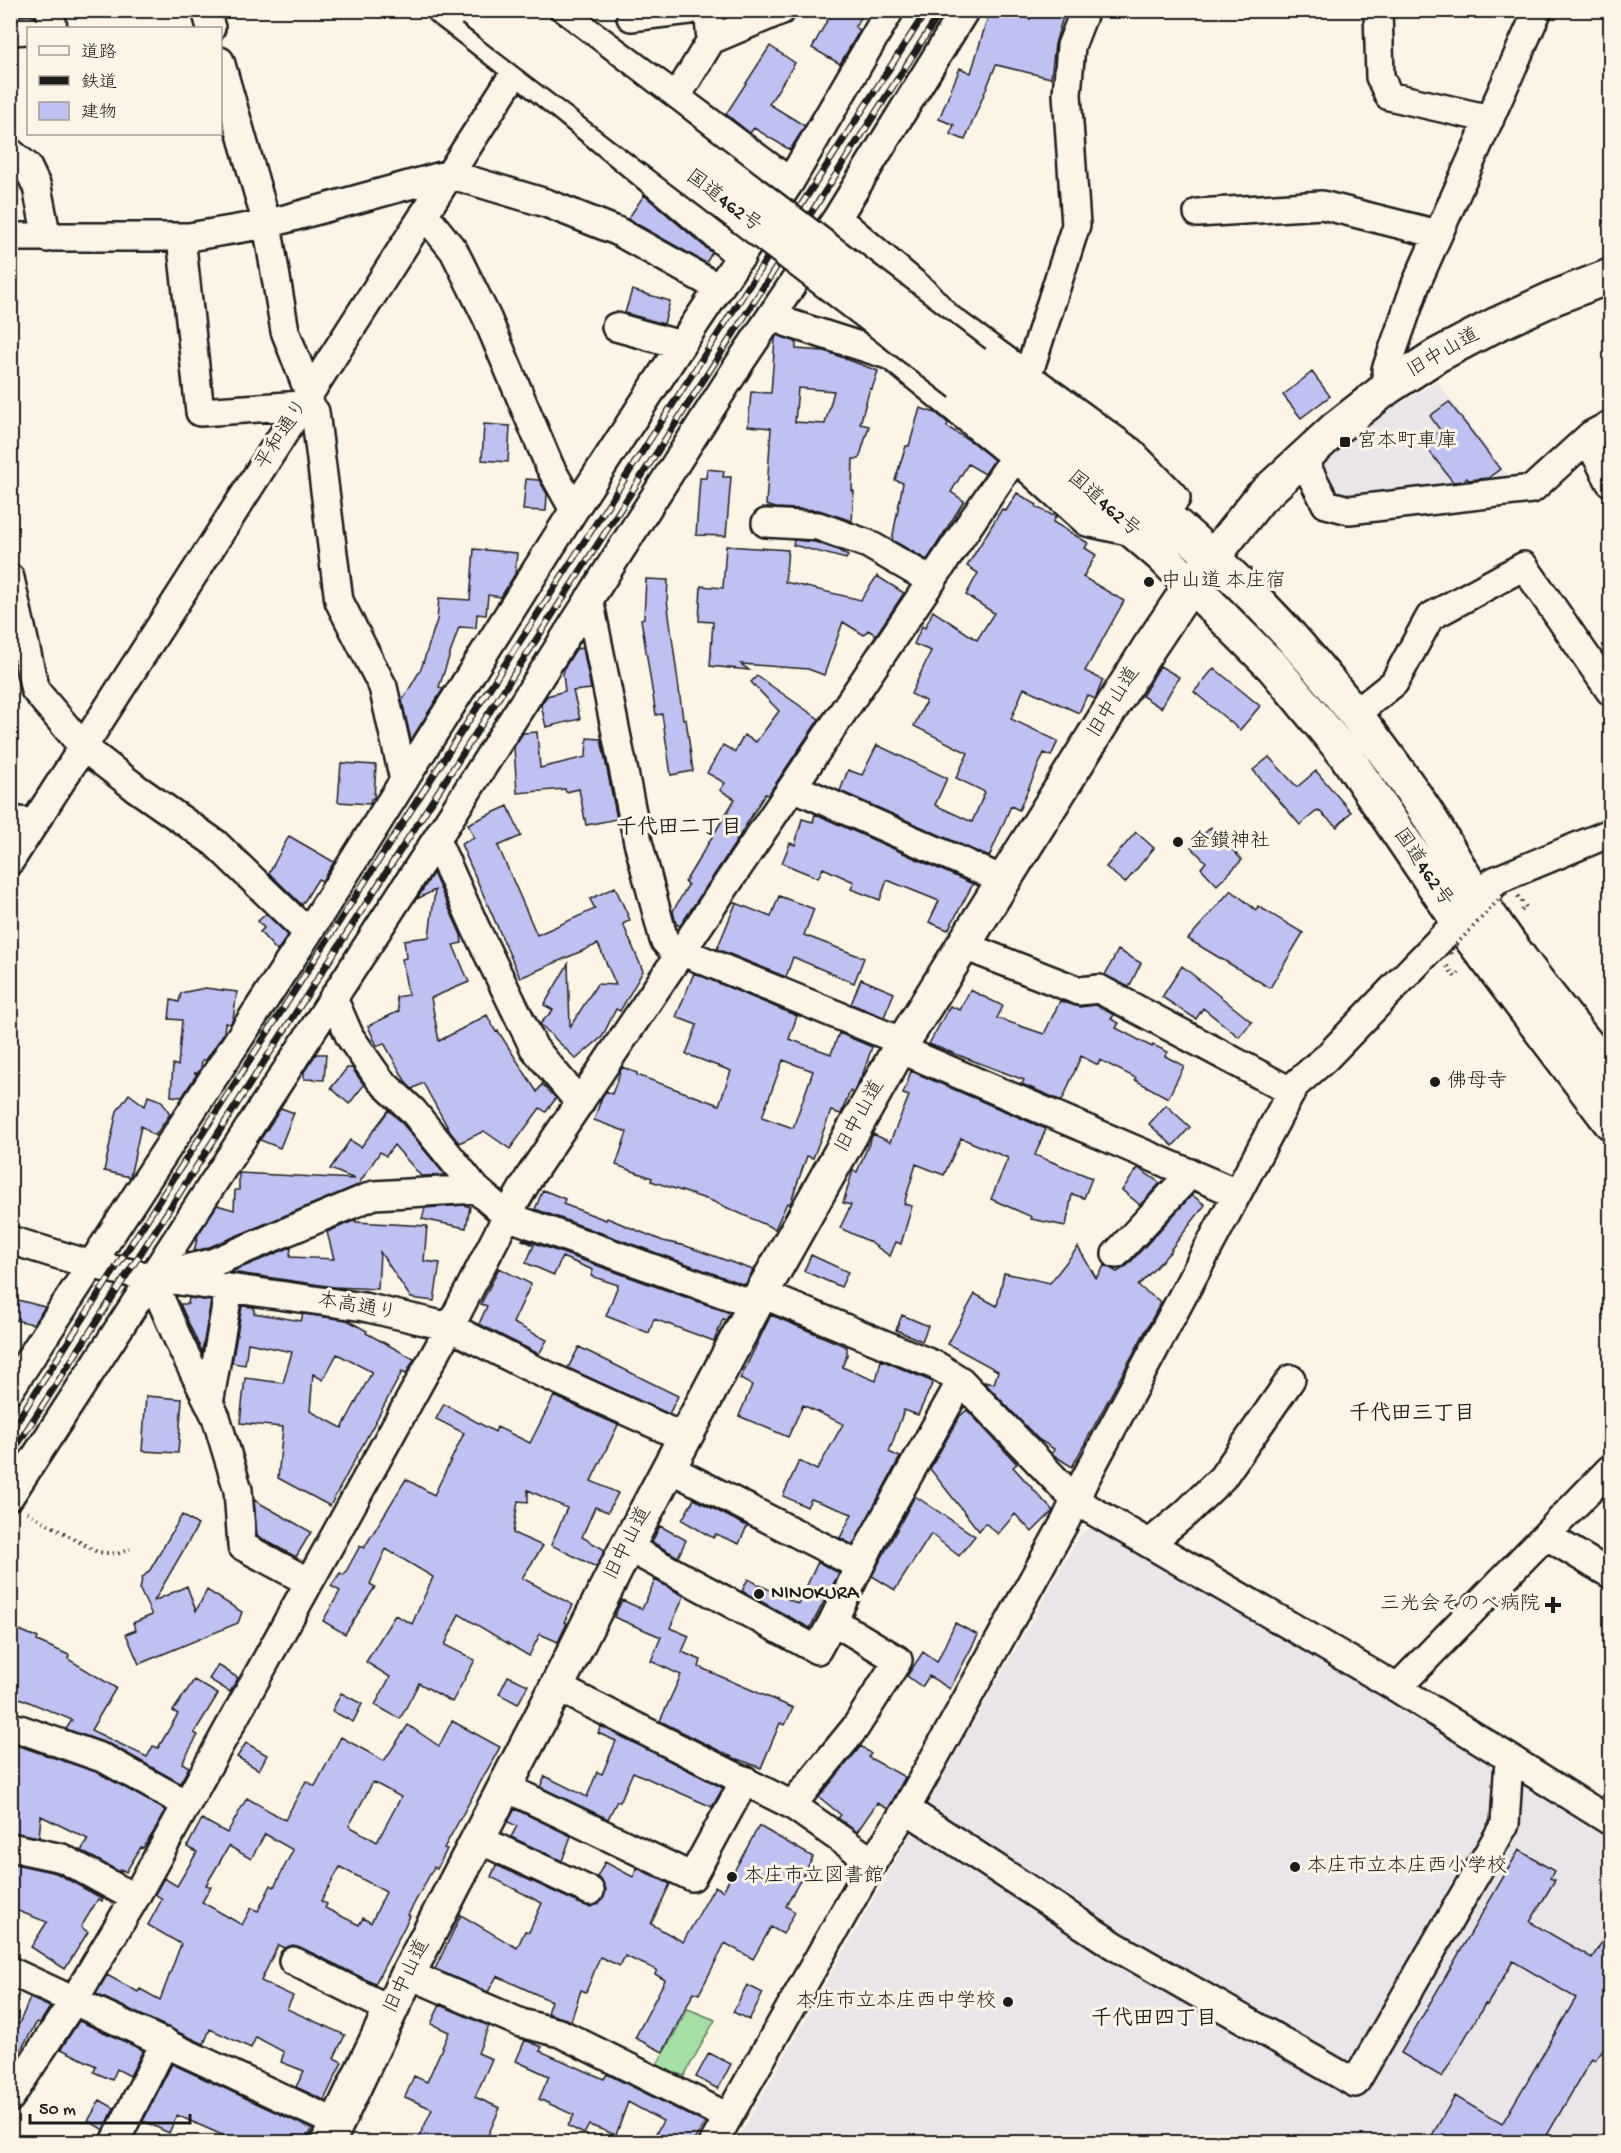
<svg xmlns="http://www.w3.org/2000/svg" width="1621" height="2153" font-family="'Gochi Hand','Klee One',sans-serif">
<style>
.built{fill:#eae5e9}
.green{fill:#a4dfa5;stroke:#607e60;stroke-width:1.5}
.building{fill:#bfc1f3;stroke:#1c1c1c;stroke-width:1.5;fill-rule:evenodd}
.lines{fill:none;stroke-linecap:round;stroke-linejoin:round}
.minor-casing{stroke:#1c1c1c;stroke-width:32}
.major-casing{stroke:#1c1c1c;stroke-width:38}
.highway-casing{stroke:#1c1c1c;stroke-width:38}
.path{stroke:#1c1c1c;stroke-width:4;stroke-dasharray:1.5 4.5;stroke-linecap:butt}
.minor{stroke:#fcf5e5;stroke-width:27}
.major{stroke:#fcf5e5;stroke-width:33}
.highway{stroke:#fcf5e5;stroke-width:33}
.rail-casing{stroke:#1c1c1c;stroke-width:7}
.rail{stroke:#fcf5e5;stroke-width:4.5;stroke-dasharray:14;stroke-linecap:butt}
.highway-bridge-casing{stroke:#1c1c1c;stroke-width:38;stroke-linecap:butt}
.path-bridge{stroke:#1c1c1c;stroke-width:4;stroke-dasharray:1.5 4.5;stroke-linecap:butt}
.highway-bridge{stroke:#fcf5e5;stroke-width:33}
.poi-dot{fill:#1c1c1c;stroke:#fcf5e5;stroke-width:2}
.labels{text-anchor:middle;dominant-baseline:central;stroke-width:6;stroke-linejoin:round;paint-order:stroke}
.street-label{font-size:20px;fill:#1c1c1c;stroke:#fcf5e5}
.poi-label{font-size:20px;fill:#1c1c1c;stroke:#fcf5e5;text-anchor:start}
.neighbourhood-label{font-size:21px;font-weight:bold;fill:#1c1c1c;stroke:#fcf5e5}
</style>
<rect width="100%" height="100%" fill="#fcf5e5"/>
<filter id="ink" filterUnits="userSpaceOnUse"><feTurbulence type="fractalNoise" baseFrequency=".0167" numOctaves="2"/><feDisplacementMap in="SourceGraphic" scale="12" xChannelSelector="R" yChannelSelector="G"/><feConvolveMatrix kernelMatrix="1 2 1 2 8 2 1 2 1" color-interpolation-filters="sRGB"/></filter>
<g filter="url(#ink)">
<path class="built" d="M1437,382l79,103 -177,16 -25,-30 73,-60z
M1093,1526l517,306v301l-6,9h-868l344,-607z"/>
<path class="green" d="M688,2009l27,11 -31,56 -8,-3 -3,6 -19,-9z"/>
<path class="building" d="M833,10h32l-10,17 5,3 -20,34 -28,-16z
M990,10h11l29,9 2,-9h33l-10,34 -4,34 -55,-13 -31,75 -15,-6 4,-9 -15,-6 21,-51 11,5z
M770,46l25,17 -26,41 36,22 -15,24 -36,-22 -4,5 -24,-19z
M644,195l68,58 -6,10 -78,-44z
M632,290l38,11 -6,23 -39,-11z
M777,335l19,7v7l29,2 53,20 -6,18 -2,-1 -10,36 9,2 -10,33h-6l-1,32h2l-2,30 -33,-11 -43,-2 -10,-3 5,-77 -23,-2 3,-34 20,1 4,-54zM798,388l36,3 -9,33 -30,-2z
M1312,372l18,24 -29,22 -18,-23z
M1449,402l51,67 -12,9 -20,2 -1,-2 -4,3 -10,1 -30,-39 17,-13 -10,-14z
M920,408l16,5 12,10 -1,4 25,15 22,18 -9,14 -17,-10 -17,28 13,9 -37,59 -35,-20 11,-57 -8,-3 11,-34h3z
M484,424l26,2 -2,36 -26,-2z
M707,469l17,2 -1,6h8l-5,59 -30,-1 4,-57h6z
M526,479l13,1 8,14 -1,17 -23,-1z
M1017,493l20,12 -1,2 20,10 -3,5 35,21 -3,5 11,7 -13,22 41,24 -39,70 18,9 -8,19 -8,-4 -8,18 -55,-25 -13,31 47,22 -7,15 -7,-3 -25,57 -8,-4 -22,51 -149,-66 8,-21 14,5 15,-30 70,33 -12,27 37,17 13,-30 -29,-14 12,-25 -54,-27 12,-25 -15,-7 20,-43 -17,-7 8,-18 3,2 8,-17 44,29 17,-27 -28,-18 12,-22 -11,-7 35,-57 4,2z
M794,540l21,2 23,8 10,6 -2,3 -53,-14z
M726,546l62,4 -3,32 76,18 16,-24 27,17 -28,42 -8,-5 -4,5 -21,-13 -19,53 -16,-6 -67,-5 8,6 -39,-4 3,-44 -14,-1 2,-35 22,2z
M474,549l43,4 -2,21 -14,23 -13,-2 -2,20 -9,-1 -1,14 -17,-1 -20,60 4,2 -32,51 -9,-39 19,-32 16,-49 2,-22 31,2z
M646,579l22,1 -1,20 16,119h3l7,52 -22,4 -9,-61 -6,1 -15,-96 3,-1z
M583,648l8,41 -18,2 7,28 -34,8 -5,-22 6,-9 18,-5 -2,-17 2,-7 11,-18z
M1160,666l19,11 -18,31 -19,-12z
M1214,668l46,38 -20,24 -46,-38z
M757,676l62,43 -51,76 -3,-1 -31,51 -54,81 -4,-2 -3,-13 15,-26 -3,-3 50,-83 -15,-9 5,-7 -18,-10 16,-28 12,7 9,-17 12,7 23,-31 -28,-29z
M537,732l3,36 46,-11 1,-19 14,1 16,80 -31,6 -7,-36 -13,3 -1,-3 -48,4 -3,-46 9,-14z
M1269,757l28,30 19,-16 35,41 -14,15 -19,-17 -18,15 -47,-55z
M341,763l35,2 -2,33 -3,1 -1,5 -32,-2z
M508,806l13,30 -23,10 39,89 58,-26 -5,-10 25,-12 15,33 -7,4 20,47 -23,40 -4,-2 -14,28 -26,22 -36,-35 13,-14 -9,-5 24,-41 2,63 27,-43 19,1 -18,-41 -78,34 -59,-134 13,-6 -6,-14z
M815,814l158,70 -25,46 -19,-8 10,-21 -52,-21 -7,20 -29,-11 3,-7 -31,-14 -5,10 -36,-15 8,-20 5,2 7,-26 11,3z
M1211,827l31,33 -25,25 -16,-17 5,-6 -15,-15z
M1136,832l18,16 -29,35 -19,-16z
M289,836l45,26 -12,19 -4,-2 -16,26 -33,-32z
M433,873l28,62 1,8 -9,2 16,37 -38,16 8,43 48,-26 9,17 2,-1 39,61 5,-8 14,14 -10,14 -6,-4 -30,41 -26,-18 -25,12 -8,-10 -28,-50 -11,6 -5,-5 -23,-41 -7,3 -9,-20 31,-15 -3,-14 12,-2 -6,-36 4,-1 -2,-18 25,-3 6,-47 -18,9z
M1231,890l25,20 2,-4 45,27 -33,55 -82,-49z
M779,896l35,13 -10,26 60,23 -10,25 -61,-26 -7,20 -69,-28 19,-46 35,14z
M266,914l22,21 -11,16 -17,-19 4,-4 -6,-7z
M1118,950l23,13 -12,24 -24,-12z
M1182,966l70,56 -13,15 -36,-29 -7,11 -34,-22z
M694,973l103,43 -8,23 42,15 8,-21 33,14 -8,24 -11,22 -3,-2 -9,23 -10,-3 -18,47 -6,-2 -17,48 -3,-1 -12,26 -63,-28 -61,-20 1,-3 -36,-13 11,-33 -33,-12 8,-23 4,-6 6,3 10,-27 15,6v2l82,30 12,-34 -45,-17 11,-29 -21,-8zM783,1060l30,11 -20,57 -31,-11z
M861,979l33,14 -10,24 -33,-13z
M205,988l32,4 -4,27 -3,5 -5,-1 -1,10 -18,27h-4l-1,8 -3,5h-4l3,1 -15,23 -11,-1 2,-32 5,2 4,-46 -13,-1 2,-19 8,2 2,-9z
M970,990l33,16 -6,12 47,16 16,-33 20,6 16,-2 18,10 -3,4 8,4 -3,5 36,19 1,-2 15,7 -3,4 19,10 -16,32 -33,-18 1,-2 -36,-18 -2,5 -17,-9 -19,45 -40,-17 2,-4 -95,-36 21,-38 10,4z
M316,1054h10l-2,26 -20,-1v-7z
M347,1068h5l12,17 -15,19 -18,-16z
M911,1071l135,58 -11,26 57,23 -8,20 -12,-4 -6,32 -35,-7 1,-2 -41,-18 17,-41 -47,-20 -17,37 -28,-11 -12,40 8,2 -11,38 -5,-2 -6,14 -22,-15 -28,-13 11,-23 -8,-2 10,-33 4,2 16,-38 17,8 19,-46 -6,-2z
M129,1094l16,12 3,-10 14,5 8,13 -15,22 -14,-10 -11,51 -26,-6 13,-60z
M1166,1105l24,22 -17,19 -24,-22z
M281,1108l13,5 -14,35 -20,-8z
M389,1110l12,12 44,53 -24,1 -27,-31 -8,11 -6,-4 -22,33 -151,63 -13,3 4,-16 19,-30 17,5 1,-20h4v-17l116,6 -25,-10 20,-29 11,7z
M1138,1168l22,15 -20,22 -18,-15z
M543,1190l22,9 -2,5 43,16 1,-2 56,23 23,5 67,24 -8,15 -210,-76z
M1192,1195l13,10 -34,44 1,1 -34,36 23,16 -89,165 -17,-11 -3,-2 2,-5 -16,-10 -54,-57 10,2 4,-13 -50,-27 27,-50 22,12 7,-33 46,10 28,-36 18,31 9,-13 12,7 11,-7z
M464,1205l6,2 -4,21 -44,-9 3,-11z
M356,1220v2l71,4 -3,35 16,2 -6,38 -23,-3 -31,-46 -2,37 -44,-2 -103,-15 60,-25 -1,10 44,2 -7,-27z
M523,1239l207,74 -4,7 -3,-1 -9,22 -60,-22 -5,14 -43,-17 12,-31 -27,-9 2,-6 -31,-13 -8,18 -28,-12 8,-18 -12,-5z
M811,1255l37,17 -7,15 -37,-16z
M499,1268l32,16 -18,39 34,17 -8,14 -60,-30 8,-18 -6,-2z
M10,1298l35,9 -12,17 -23,-5z
M189,1298l22,3 -9,51 -22,-48h8z
M242,1306l12,1v6l47,8 2,-7 44,6 20,11 -1,2 48,26 -8,15 -4,-2 -72,134 -52,-28 5,-51 -43,-4 5,-45 38,5 9,-31 -44,-9 -3,22 -13,-2zM337,1354l35,18 -30,56 -32,-17 3,-37 10,6z
M771,1315l76,32v8l-5,12 34,14 5,-21 52,22 -15,33 -14,-5 -15,42 11,5 -47,88 -13,-7 12,-24 -41,-15 -4,8 -24,-11 16,-35 18,9 26,-46 -40,-19 -15,32 -49,-21 13,-31 -12,-6z
M902,1315l26,11 -6,15 -26,-11z
M579,1347l99,49 -9,18 -101,-46z
M146,1396l36,3 -4,54 -36,-2z
M554,1396l64,29 -27,56 27,12 -10,19 -13,-5 -13,30 23,13 -9,17 -45,-22 16,-37 -39,-18v12l-10,-1 -5,32 30,13 -21,32 51,27 -9,17 3,1 -9,19 -18,-8 -11,22 -70,-42 -14,31 30,15 -23,42 -33,-19 -19,36 -25,-14 15,-28 -24,-15 29,-47 17,9 21,-47 -47,-28 -16,35 5,3 -30,47 -22,-13 17,-30 -9,-5 9,-13 4,2 16,-29 4,2 42,-69 28,16 30,-62 -28,-14 8,-15 51,28 2,-5 33,16z
M967,1410l50,54 -4,3 40,44 -21,21 -17,-18 -17,20 -13,-11 -6,8 -49,-62 30,-53z
M915,1496l60,40 -16,20 -28,-22 -36,56 -23,-14z
M694,1499l53,27 -8,18 -23,-10 -3,4 -31,-18z
M254,1500l57,32 -15,25 -39,-21z
M182,1515l16,10 -44,76 33,-15 9,25 11,-21 35,22 -4,11 -99,41 -13,-30 10,-4 -3,-7 19,-8 -12,-25 2,-12 8,-8z
M660,1526l26,14 -8,17 -26,-15z
M818,1562l21,11 -29,55 -68,-37 6,-12 50,25z
M655,1580l29,16 -14,32 19,8 -7,16 19,8 -2,7 94,41 -8,17 -5,-2 -19,45 -23,-9v1l-78,-39 21,-46 -30,-14 10,-24 -47,-20 8,-17 20,9z
M955,1623l23,12 -28,54 -21,-13 -7,11 -15,-11 16,-24 14,10z
M10,1626l28,12 -1,3 32,14 -1,4 48,29 -25,42 56,27 6,-11 5,2 20,-34 -5,-3 21,-31 24,14 -24,39 4,2 -16,28 7,4 -9,16 -68,-38 -46,-16 6,-9 -62,-26z
M218,1665l20,13 -8,14 -21,-13z
M508,1676l20,9 -10,19 -19,-10z
M341,1693l21,11 -9,18 -21,-11z
M452,1721l48,26 -56,101 3,1 -10,20 -3,-2 -26,48 2,1 -35,68 -75,-37 -7,-2 -9,3 -6,-3 -17,36 32,15 -6,13 58,26 -11,23 8,4 -18,38 -28,-13 8,-16 -23,-9 3,-10 -28,-15 -5,11 -41,-19 -6,15 -108,-50 11,-19 31,17 2,-3 20,11 21,-56 -33,-19 14,-26 -7,-5 9,-16 13,8 20,-34 -10,-5 15,-28 25,14 20,-35 38,22 21,-39 9,5 26,-49 43,24 24,-36 31,21zM373,1782l28,15 -24,45 -28,-16zM265,1834l28,16 -19,37 -3,-2 -13,26 -7,-3 -9,17 -40,-23 9,-15 -5,-2 23,-39 22,13zM340,1867l46,25 -15,31 -8,-5 -4,7 -34,-17 2,-4 -6,-3z
M601,1726l122,62 -11,19 -79,-35 -13,30 -3,-1 -9,18 -68,-32 5,-11 42,21 10,-25 5,2 14,-33 -18,-8z
M10,1743l89,30 66,37 -12,23 -10,15 -2,-1 -15,25 -5,-3 -1,3 -39,-21 7,-12 -47,-23 -2,21 -29,-5z
M246,1743l21,12 -8,15 -22,-13z
M861,1746l10,8 -3,3 37,20 -17,32 -11,-6 -20,29 -19,-14 3,-3 -22,-18z
M515,1809l56,27 -9,25 -51,-24 6,-11 -9,-4z
M759,1826l54,31 -27,49 9,6 -12,22 -12,-7 -18,32 -28,-16 -26,51 -5,-2 -31,60 -28,-14 30,-58 -10,-6 2,-4 -32,-14 -5,10 -20,-9 -14,35 -5,-2 -10,31 -24,-8 4,-12 -54,-25 -9,16 -53,-23 26,-54 56,33 8,-17 4,1 13,-29 -51,-26 5,-12 87,40 8,2 8,-4 5,-6 2,-8 -3,-7 -6,-5 8,-15 28,15 4,-9 33,16 -19,40 32,18 32,-56 8,5z
M1519,1850l35,21 -4,7 5,2 -25,42 62,36 19,-31v112l-16,21 -3,-2 -49,84h-115l27,-46 47,28 74,-126 -63,-37 -26,44 -2,-1 -43,73 -41,-24z
M10,1863l46,10 47,26 -1,2 -4,-2 -17,28 7,5 -23,37 -34,-22 16,-25 -37,-14z
M747,1985l16,8 -14,27 -16,-8z
M30,1998l20,9 -10,16 -3,-1 -27,46v-49l9,5z
M440,2005l49,21 -11,27 14,6 -17,38 25,11 -15,34h-68l15,-33 -27,-12 9,-21 13,6 22,-50 -18,-8z
M79,2021l64,29 -13,26 -13,-7 -5,11 -18,-8 2,-6 -35,-17z
M525,2040l17,7 -2,4 64,28 3,-5 98,49 -12,19h-42l12,-21 -35,-19 -12,33 -27,-10 -5,9 -16,-8 6,-11 -35,-16 10,-23 -33,-15z
M709,2053l22,11 -13,25 -22,-12z
M172,2064l140,65 -6,13h-68l-61,-27 -8,18 -26,-12z
M100,2100l14,8 -10,22 -16,-9z"/>
<g class="lines">
<g class="minor-casing">
<path id="minor" d="M50,10l3,18
M206,10l5,18
M440,10c103,79 203,162 301,247
M559,10l231,172
M1378,10l2,67 9,19 101,23
M631,17l59,-7
M10,31l18,-1
M711,40l71,-30
M220,61l47,163 18,107 24,62
M676,98l35,-58 -3,-30
M10,152l17,14 10,21 10,51
M1198,213l124,-8 116,29
M424,214l30,37 33,67 63,149 24,43
M837,218l88,75 23,25 183,134 45,46 -13,15
M10,237h179l78,-13 182,-50 97,29 71,28 102,57
M181,237l19,175 102,-7 13,7 24,189 44,86 21,93
M775,311l13,12 103,33 124,101 72,65 46,10
M616,327l65,18
M1028,375l48,-150 -9,-131 4,-48 14,-36
M1387,388l-1,-18 30,-86 122,-274
M1588,439l22,43
M1302,458l24,46 23,6 183,-21 59,-54 19,-10
M766,523l52,3 50,18 64,37
M10,578l25,112 48,57 53,41 79,55 93,90
M589,599l49,243 26,98 14,16
M1355,714l39,-31 36,-66 94,-51 86,125
M793,787l210,93
M10,820l25,3
M436,840l40,89 58,119 46,55
M10,861l495,-773 52,-78
M1482,904l12,-23 116,-48
M962,945l117,46 20,-2 193,103
M683,952l220,90
M333,998l17,39 30,43 33,31 63,78 31,27 248,89
M900,1049l336,144
M10,1240l82,25 59,12 213,30 86,20 79,40 156,71
M1116,1254l75,-81
M167,1273l45,-10 162,-68 102,-6
M151,1277l29,67 36,73 22,73 4,56 67,36
M762,1294l175,72 24,15 115,120 321,187 213,133
M10,1389l298,-456 266,-423 107,-165 109,-163 100,-172
M209,1404l20,-116
M669,1468l191,98
M10,1496l426,-656 307,-482 94,-140 128,-208
M1547,1536l63,38
M1150,1543l36,-30 36,-35 69,-99
M627,1547l190,103 16,-29
M557,1687l235,118 81,57
M1397,1688l213,-219
M10,1727l10,2 85,30 81,45
M505,1787l187,90 53,-97
M792,1805l63,-77 43,-68 -65,-39 41,-84 87,-156
M906,1809l209,137 240,137 150,-259 4,-65
M478,1839l112,52
M10,1847l52,11 73,40
M293,1961l98,49
M10,1971l326,152
M408,1974l113,49 39,10 168,84
M10,2098l64,-98 61,-102 315,-571 57,-111 23,-40 485,-719
M115,2142l50,-100
M714,2142l159,-280 33,-53 160,-289 17,-37 212,-398 31,-27 132,-137"/>
</g>
<g class="major-casing">
<path id="major" d="M328,2142l80,-168 144,-278 75,-149 128,-242 148,-263 245,-393 43,-64 69,-87 76,-70 51,-40 49,-32 59,-31 61,-28 54,-21"/>
</g>
<g class="highway-casing">
<path id="highway" d="M975,363c111,89 229,174 323,282 45,52 88,106 126,164 20,31 37,64 58,95 39,59 84,114 128,169
M961,384l201,172 111,111 72,87 113,167 152,201"/>
</g>
<path class="path" d="M1518,896l8,11 -6,5
M1447,966l8,11 6,-7
M27,1512l70,40 20,2 13,-5"/>
<use href="#minor" class="minor"/>
<use href="#major" class="major"/>
<use href="#highway" class="highway"/>
<g class="rail-casing">
<path id="rail" d="M10,1432l917,-1422
M10,1456l932,-1446"/>
</g>
<use href="#rail" class="rail"/>
<g class="highway-bridge-casing">
<path id="highway-bridge" d="M472,10l489,374
M513,10l462,353"/>
</g>
<path class="path-bridge" d="M1451,954l-1,-3 55,-58 2,3"/>
<use href="#highway-bridge" class="highway-bridge"/>
</g>
</g>
<g class="poi-dot">
<rect x="1339" y="436" width="12" height="12" rx="3"/>
<circle cx="1149" cy="582" r="6"/>
<circle cx="1178" cy="842" r="6"/>
<circle cx="1435" cy="1082" r="6"/>
<circle cx="759" cy="1594" r="6"/>
<path d="M1550 1596h6v6h6v6h-6v6h-6v-6h-6v-6h6z"/>
<circle cx="1295" cy="1867" r="6"/>
<circle cx="732" cy="1877" r="6"/>
<circle cx="1008" cy="2002" r="6"/>
</g>
<g class="labels">
<g class="street-label">
<text transform="translate(723 202) rotate(37)">国道462号</text>
<text transform="translate(1444 354) rotate(-30)">旧中山道</text>
<text transform="translate(283 435) rotate(-57)">平和通り</text>
<text transform="translate(1103 505) rotate(41)">国道462号</text>
<text transform="translate(1115 703) rotate(-58)">旧中山道</text>
<text transform="translate(1422 868) rotate(56)">国道462号</text>
<text transform="translate(861 1117) rotate(-61)">旧中山道</text>
<text transform="translate(357 1308) rotate(10)">本高通り</text>
<text transform="translate(629 1544) rotate(-63)">旧中山道</text>
<text transform="translate(408 1977) rotate(-64)">旧中山道</text>
</g>
<g class="poi-label">
<text x="1357" y="442">宮本町車庫</text>
<text x="1161" y="582">中山道 本庄宿</text>
<text x="1190" y="842">金鑚神社</text>
<text x="1447" y="1082">佛母寺</text>
<text x="771" y="1594">NINOKURA</text>
<text x="1540" y="1605" text-anchor="end">三光会そのべ病院</text>
<text x="1307" y="1867">本庄市立本庄西小学校</text>
<text x="744" y="1877">本庄市立図書館</text>
<text x="996" y="2002" text-anchor="end">本庄市立本庄西中学校</text>
</g>
<g class="neighbourhood-label">
<text x="679" y="829">千代田二丁目</text>
<text x="1412" y="1415">千代田三丁目</text>
<text x="1154" y="2020">千代田四丁目</text>
</g>
</g>
<rect width="1621" height="2153" fill="none" stroke="#fcf5e5" stroke-width="36"/>
<rect x="18" y="18" width="1585" height="2117" fill="none" stroke="#1c1c1c" stroke-width="2" filter="url(#ink)"/>
<rect x="27" y="27" width="195" height="108" fill="#fcf5e5" stroke="#a29e95" stroke-width="1.5"/>
<rect x="39" y="46" width="30" height="9" fill="#fcf5e5" stroke="#a29e95" stroke-width="1.5"/>
<text x="81" y="57" font-size="18" fill="#1c1c1c">道路</text>
<rect x="39" y="76" width="30" height="9" fill="#1c1c1c" stroke="#a29e95" stroke-width="1.5"/>
<text x="81" y="87" font-size="18" fill="#1c1c1c">鉄道</text>
<rect x="39" y="102" width="30" height="18" fill="#bfc1f3" stroke="#a29e95" stroke-width="1.5"/>
<text x="81" y="117" font-size="18" fill="#1c1c1c">建物</text>
<path d="M30 2114v9h160v-9" fill="none" stroke="#1c1c1c" stroke-width="3"/>
<text x="39" y="2114" font-size="18" fill="#1c1c1c" stroke="#fcf5e5" stroke-width="4.5" paint-order="stroke">50 m</text>
</svg>
